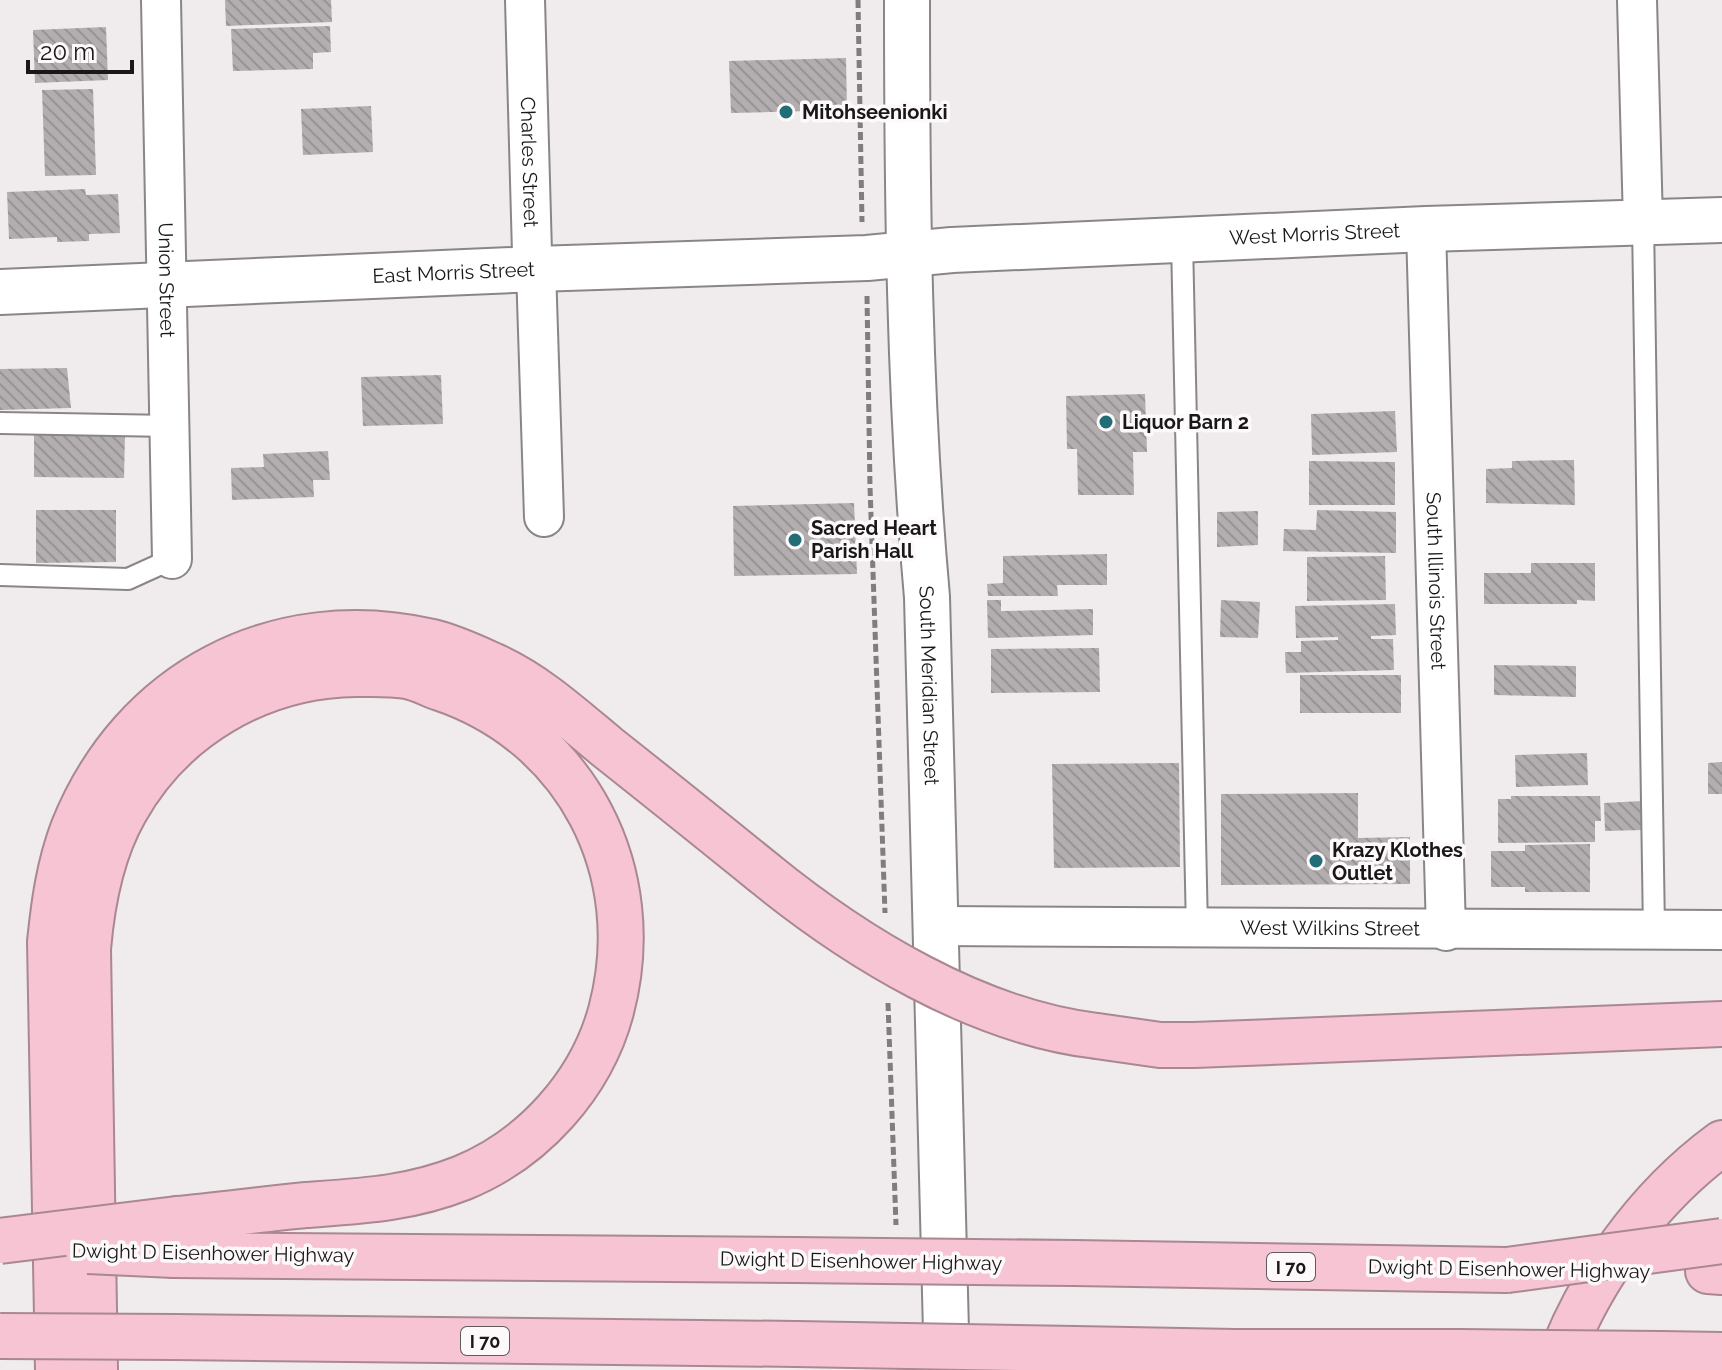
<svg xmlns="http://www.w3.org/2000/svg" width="1722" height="1370" font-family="Raleway,sans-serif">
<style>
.building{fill:url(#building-back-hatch)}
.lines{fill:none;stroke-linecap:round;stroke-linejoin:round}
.lane-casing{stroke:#8a8687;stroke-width:24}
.street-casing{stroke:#8a8687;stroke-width:42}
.secondary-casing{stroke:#8a8687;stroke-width:48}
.highway-casing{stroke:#a98892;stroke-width:48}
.path{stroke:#807d7e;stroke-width:5;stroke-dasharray:8 4;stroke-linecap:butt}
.lane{stroke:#fff;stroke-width:20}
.street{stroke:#fff;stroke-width:38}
.secondary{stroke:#fff;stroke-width:44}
.highway{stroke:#f7c4d4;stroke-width:44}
.highway-bridge-casing{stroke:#a98892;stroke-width:48;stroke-linecap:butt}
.highway-bridge{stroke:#f7c4d4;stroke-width:44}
.poi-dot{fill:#236e76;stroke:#fdf9fa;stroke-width:3}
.labels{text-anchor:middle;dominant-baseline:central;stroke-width:7;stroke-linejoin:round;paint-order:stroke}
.shield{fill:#fdf9fa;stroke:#5d5c5c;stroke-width:2}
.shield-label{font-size:18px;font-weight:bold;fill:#191818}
.poi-label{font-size:20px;font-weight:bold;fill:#191818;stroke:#fdf9fa;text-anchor:start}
.street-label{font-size:20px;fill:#191818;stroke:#fdf9fa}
</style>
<defs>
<pattern id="building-back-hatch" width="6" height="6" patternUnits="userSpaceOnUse" patternTransform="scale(2)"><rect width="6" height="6" fill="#b2adaf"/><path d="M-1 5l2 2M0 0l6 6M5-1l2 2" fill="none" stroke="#989496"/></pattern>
</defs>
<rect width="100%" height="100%" fill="#f0ebed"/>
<path class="building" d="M225,0h106l1,22 -106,4z
M330,26l1,26 -18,1v16l-80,2 -2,-42z
M106,27l2,53 -73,3 -2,-53z
M846,58l1,52 -116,3 -2,-52z
M93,89l3,86 -51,1 -3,-86z
M371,106l2,46 -70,3 -2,-46z
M85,189l1,6 32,-1 2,39 -31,1v7l-32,1v-5l-48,2 -2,-47z
M67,368l4,40 -71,2v-41z
M441,375l2,49 -80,2 -2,-49z
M1145,394l2,58h-14l1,43h-56l-1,-46h-10l-1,-53z
M1395,411l2,41 -85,3 -1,-41z
M34,433l91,2 -1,43 -90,-1z
M328,451l2,29h-17l1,17 -82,3 -1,-32 33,-1 -1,-13z
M1574,460l1,45 -89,-2v-34l26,-1v-7z
M1309,461l86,1v43h-86z
M854,503l3,71 -123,2 -1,-70z
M36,510h80v52l-80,1z
M1317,510l79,2v41l-113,-2 1,-22 32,1z
M1258,511v34l-41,2v-35z
M1107,554v31h-50l1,11h-70l-1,-12 16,-1v-27z
M1385,556l1,44 -79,1v-44z
M1531,563h64v38l-18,-1v4h-93v-31h47z
M987,600h14v11l92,-2v26l-105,3z
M1221,600l39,2 -2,36 -38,-1z
M1395,604l1,31 -25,1v3h22l1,31 -108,3 -1,-21h16v-11l37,-1v-3l-42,1 -1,-32z
M1099,648l1,44 -109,1v-44z
M1494,665l82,1v31l-82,-2z
M1300,675h101v38h-101z
M1587,753l1,32 -72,2 -1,-32z
M1722,762v32h-14v-31z
M1179,763l1,104 -126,1 -2,-104z
M1358,793v45l52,-1v47l-189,1v-91z
M1511,796h89l1,25h-6v21l-97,1v-44h13z
M1642,801l1,29 -38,1 -1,-28z
M1590,844v48h-65v-5h-34v-36h34v-6z"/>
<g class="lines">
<g class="lane-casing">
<path id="lane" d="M1643,222l11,709
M1182,241l15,688
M0,423l171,3
M0,575l128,4 44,-20"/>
</g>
<g class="street-casing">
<g id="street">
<path id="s1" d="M161,0l11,559"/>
<path id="s2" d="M525,0l7,253 4,16 8,248"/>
<path d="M1637,0l6,222"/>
<path id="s3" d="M1426,229l20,702"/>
<path id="s4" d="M938,926l784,4"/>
</g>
</g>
<g class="secondary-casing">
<g id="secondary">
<path id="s5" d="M907,0c0,199 2,398 20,597l20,773"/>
<path id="s6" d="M0,292l536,-23 331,-11 85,-8 474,-21 296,-9"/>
</g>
</g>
<g class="highway-casing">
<path id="highway" d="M1097,1036l63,9h34l528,-21
M174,1255l621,5
M1074,1263l433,7
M1708,1271l14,1
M175,1337l621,7
M1075,1349l160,3h225
M1660,1354l62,1
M58,1370l-8,-428c4,-39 9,-76 23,-113 59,-148 204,-223 359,-187 21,5 42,15 62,24 42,19 78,52 113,81 52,41 104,83 156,125
M95,1370l-7,-421c4,-48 13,-96 37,-138 47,-84 135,-136 231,-137 16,0 34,-1 50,2 12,2 23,8 34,12 137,46 208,184 171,323 -20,74 -78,138 -149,167 -53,21 -100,23 -156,27 -43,4 -86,10 -129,14
M1556,1370c30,-87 91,-172 166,-227"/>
</g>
<path class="path" d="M858,0l4,222
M867,296l3,191 15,426
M888,1003l8,222"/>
<use href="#lane" class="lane"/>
<use href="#street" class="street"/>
<use href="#secondary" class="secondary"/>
<use href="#highway" class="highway"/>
<g class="highway-bridge-casing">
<path id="highway-bridge" d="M763,872c92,75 214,150 334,164
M0,1241l177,-22
M88,1251l86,4
M795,1260l279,3
M1507,1270l215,-29
M0,1336l175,1
M796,1344l279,5
M1460,1352l200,2"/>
</g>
<use href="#highway-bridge" class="highway-bridge"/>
</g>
<g class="poi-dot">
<circle cx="786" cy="112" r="8"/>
<circle cx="1106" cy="422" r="8"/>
<circle cx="795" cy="540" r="8"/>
<circle cx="1316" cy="861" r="8"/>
</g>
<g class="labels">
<g class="shield">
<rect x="1267" y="1253" width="48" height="28" rx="6"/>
<rect x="461" y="1327" width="48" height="28" rx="6"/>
</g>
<g class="shield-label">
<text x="1291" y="1267">I 70</text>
<text x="485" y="1341">I 70</text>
</g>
<g class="poi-label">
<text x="802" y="112">Mitohseenionki</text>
<text x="1122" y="422">Liquor Barn 2</text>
<text x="811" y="528">Sacred Heart<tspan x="811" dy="23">Parish Hall</tspan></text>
<text x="1332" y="850">Krazy Klothes<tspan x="1332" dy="23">Outlet</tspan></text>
</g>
<g class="street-label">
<text stroke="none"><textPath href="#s2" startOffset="162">Charles Street</textPath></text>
<text stroke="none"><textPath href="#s6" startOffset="1316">West Morris Street</textPath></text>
<text stroke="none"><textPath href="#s6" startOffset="454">East Morris Street</textPath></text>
<text stroke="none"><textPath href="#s1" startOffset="280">Union Street</textPath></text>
<text stroke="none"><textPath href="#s3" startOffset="352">South Illinois Street</textPath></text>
<text stroke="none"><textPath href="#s5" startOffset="686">South Meridian Street</textPath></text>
<text stroke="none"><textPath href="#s4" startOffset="392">West Wilkins Street</textPath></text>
<text transform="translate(213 1253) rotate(1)">Dwight D Eisenhower Highway</text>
<text transform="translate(861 1261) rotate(1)">Dwight D Eisenhower Highway</text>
<text transform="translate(1509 1269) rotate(1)">Dwight D Eisenhower Highway</text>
</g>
</g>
<path d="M28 60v12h104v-12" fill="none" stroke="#191818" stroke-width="4"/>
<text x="40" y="60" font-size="24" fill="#191818" stroke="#fdf9fa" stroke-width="6" paint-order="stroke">20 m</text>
</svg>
